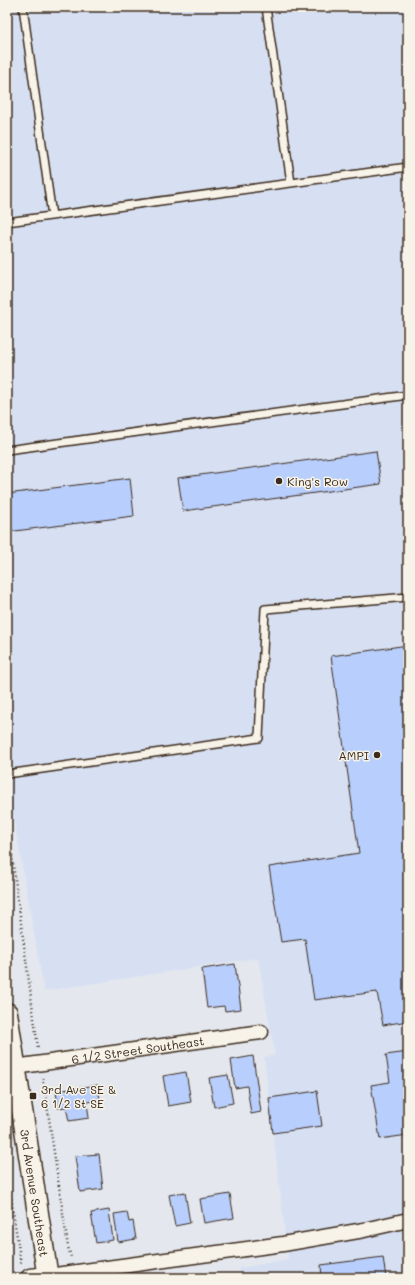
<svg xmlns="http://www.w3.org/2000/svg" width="415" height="1285" font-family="Mali,sans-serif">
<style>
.built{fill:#d7e0f2}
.building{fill:#b8cffd;stroke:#3b2a1e}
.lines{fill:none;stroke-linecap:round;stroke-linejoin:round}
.service-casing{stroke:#3b2a1e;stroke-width:10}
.minor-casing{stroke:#3b2a1e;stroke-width:17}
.tertiary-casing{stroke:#3b2a1e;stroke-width:21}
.secondary-casing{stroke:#3b2a1e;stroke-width:23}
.path{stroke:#3b2a1e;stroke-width:2.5;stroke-dasharray:1 3;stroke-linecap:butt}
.service{stroke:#f7f3e8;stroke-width:7}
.minor{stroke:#f7f3e8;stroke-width:14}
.tertiary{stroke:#f7f3e8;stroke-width:18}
.secondary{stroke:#f7f3e8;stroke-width:20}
.poi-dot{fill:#3b2a1e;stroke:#f7f3e8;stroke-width:1.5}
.labels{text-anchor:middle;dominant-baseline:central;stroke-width:3;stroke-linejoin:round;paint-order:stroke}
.poi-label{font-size:12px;fill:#3b2a1e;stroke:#f7f3e8;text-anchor:start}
.street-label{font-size:12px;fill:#3b2a1e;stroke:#f7f3e8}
</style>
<rect width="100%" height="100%" fill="#e4e8ee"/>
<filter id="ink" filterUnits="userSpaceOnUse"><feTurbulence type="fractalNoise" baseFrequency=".025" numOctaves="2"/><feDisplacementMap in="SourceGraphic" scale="8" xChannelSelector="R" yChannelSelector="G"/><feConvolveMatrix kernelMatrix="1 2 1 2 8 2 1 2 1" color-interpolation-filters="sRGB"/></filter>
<g filter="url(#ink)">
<path class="built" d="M7,7h401v1271h-167l-2,-10 49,-9 -24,-202 11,-2 -17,-97 -214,33 -37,-211z"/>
<path class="building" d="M376,451l5,33 -198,27 -5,-33z
M130,478l4,38 -127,16v-38z
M408,645v376l-25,4 -6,-33 -63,8 -9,-61 -24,3 -12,-75 90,-14 -28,-197z
M235,964l6,45 -16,2 -1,-5 -17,2 -5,-39z
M408,1052v83l-28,4 -9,-54 19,-3 -4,-27z
M253,1056l8,56 -10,2 -4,-28 -12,2 -4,-28z
M186,1072l5,30 -23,4 -5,-30z
M228,1075l5,28 -19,4 -5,-29z
M98,1085l2,15 -13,2 2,16 -20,3 -3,-14 -8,1 -2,-17z
M317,1091l5,35 -49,7 -4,-35z
M99,1154l4,35 -23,3 -5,-36z
M185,1192l5,31 -15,3 -6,-31z
M230,1194l4,24 -30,5 -4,-24z
M109,1210l4,30 -17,3 -5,-30z
M127,1212l2,10 4,-1 3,18 -18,3 -4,-28z
M383,1257l3,21h-64l-1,-13z"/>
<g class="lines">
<g class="service-casing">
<path id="service" d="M23,7l29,209
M266,7l25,176
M7,222l401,-55
M7,450l401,-55
M7,774l252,-36 6,-129 143,-12"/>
</g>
<g class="minor-casing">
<g id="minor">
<path id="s1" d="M15,1067l246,-35"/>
<path d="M48,1276l235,-32 81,-14 44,-10"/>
</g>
</g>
<g class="tertiary-casing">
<path id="tertiary" d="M30,1278l18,-2"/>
</g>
<g class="secondary-casing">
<g id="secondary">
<path id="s2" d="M7,1013l41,265"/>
</g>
</g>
<path class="path" d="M7,820l31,228
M43,1078l25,169 3,10
M7,1171l14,93"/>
<use href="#service" class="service"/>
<use href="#minor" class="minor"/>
<use href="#tertiary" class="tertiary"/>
<use href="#secondary" class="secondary"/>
</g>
</g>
<g class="poi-dot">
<circle cx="279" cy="481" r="4"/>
<circle cx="377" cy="755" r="4"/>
<rect x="29" y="1092" width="8" height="8" rx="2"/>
</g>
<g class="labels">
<g class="poi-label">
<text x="287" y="481">King's Row</text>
<text x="369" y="755" text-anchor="end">AMPI</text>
<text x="41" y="1089">3rd Ave SE &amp;<tspan x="41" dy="14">6 1/2 St SE</tspan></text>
</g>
<g class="street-label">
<text stroke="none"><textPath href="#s1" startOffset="124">6 1/2 Street Southeast</textPath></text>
<text stroke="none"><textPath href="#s2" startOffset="182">3rd Avenue Southeast</textPath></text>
</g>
</g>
<rect width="415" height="1285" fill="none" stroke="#f7f3e8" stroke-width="24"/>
<rect x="12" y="12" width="391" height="1261" fill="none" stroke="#3b2a1e" stroke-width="1.5" filter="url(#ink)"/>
</svg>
